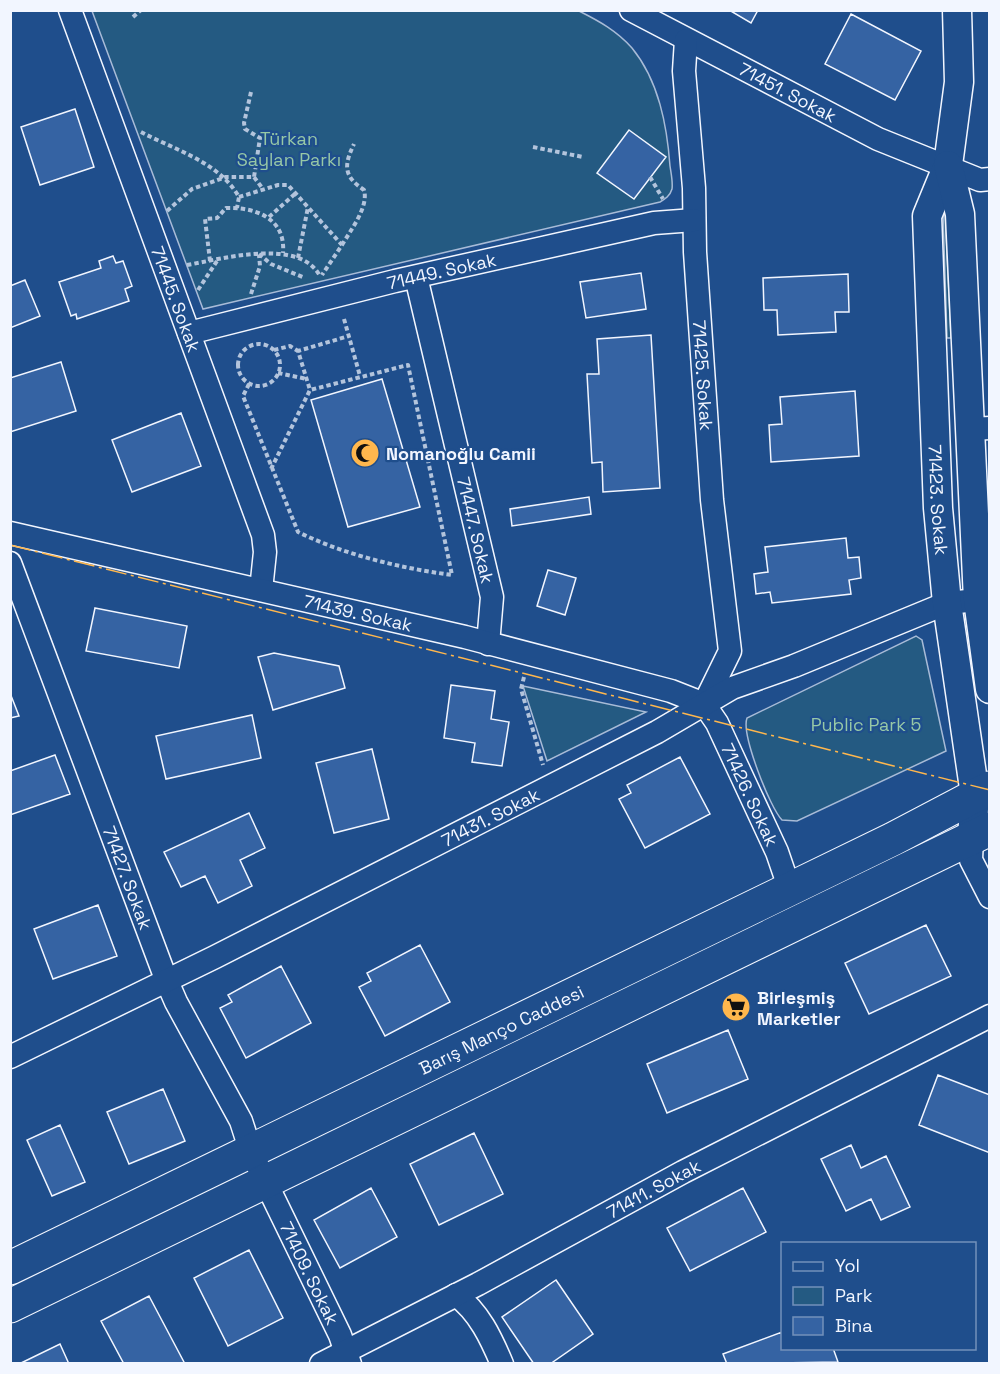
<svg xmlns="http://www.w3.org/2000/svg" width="1000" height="1374" font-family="'Space Grotesk',sans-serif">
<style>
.green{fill:#245a82;stroke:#a8bbd7;stroke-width:1.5}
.building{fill:#3563a3;stroke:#f2f6ff;stroke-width:1.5}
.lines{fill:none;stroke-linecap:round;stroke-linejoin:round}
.minor-casing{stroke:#f2f6ff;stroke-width:25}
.tertiary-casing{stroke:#f2f6ff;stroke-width:31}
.secondary-casing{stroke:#f2f6ff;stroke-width:35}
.path{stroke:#b3c4dc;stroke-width:4;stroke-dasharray:4.5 3;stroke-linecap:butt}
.minor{stroke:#1f4e8c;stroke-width:22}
.tertiary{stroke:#1f4e8c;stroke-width:28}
.secondary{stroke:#1f4e8c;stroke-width:33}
.power{stroke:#ffb74d;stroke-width:1.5;stroke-dasharray:21 4.5 3 4.5;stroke-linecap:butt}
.labels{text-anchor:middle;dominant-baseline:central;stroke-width:4.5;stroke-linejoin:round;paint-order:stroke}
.street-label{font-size:18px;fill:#f2f6ff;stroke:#1f4e8c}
.park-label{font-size:18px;fill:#97c8a6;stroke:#1f4e8c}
.poi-label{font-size:18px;font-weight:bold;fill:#f2f6ff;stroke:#1f4e8c;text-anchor:start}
</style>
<rect width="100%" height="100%" fill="#1f4e8c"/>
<path class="green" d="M92,11h487c20,10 38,20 53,37 27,33 35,78 38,118 1,7 3,16 2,23 -2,7 -7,10 -12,13l-457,107z
M943,213l2,2 6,123h-4z
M916,636l6,4 24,111 -149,70 -15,-1c-12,-12 -41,-86 -35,-102z
M523,686l123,26 -99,49z"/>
<path class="building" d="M729,10h29l-7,13z
M851,14l70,37 -26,49 -70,-36z
M75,109l19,58 -54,18 -19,-58z
M629,130l37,27 -32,42 -37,-26z
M113,256l3,7 7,-2 9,25 -7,3 4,12 -52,18 -1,-5 -5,2 -12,-34 42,-14 -2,-7z
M641,273l5,36 -60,9 -6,-36z
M848,274l1,38h-14l1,20 -58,3 -1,-25h-13l-1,-32z
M25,280l15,36 -30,12v-42z
M651,335l9,153 -57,4 -1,-30 -10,1 -5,-89h12l-2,-35z
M61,362l15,49 -66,21v-54z
M382,379l38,128 -72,20 -37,-127z
M855,391l4,65 -88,6 -2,-37 13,-1 -2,-27z
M181,413l20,53 -69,26 -20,-52z
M589,497l2,17 -79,12 -2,-17z
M846,538l2,20 11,-1 2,21 -12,2 2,14 -79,9 -2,-11 -14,2 -2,-20 14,-2 -3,-25z
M548,570l28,8 -11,37 -28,-9z
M95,608l92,18 -8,42 -93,-17z
M274,653l65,13 6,22 -72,22 -15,-53z
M451,685l44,6 -4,28 18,3 -7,44 -30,-4 3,-19 -31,-5z
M10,693l9,23 -9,2z
M252,715l9,43 -95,21 -10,-43z
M372,749l17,70 -55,14 -18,-70z
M55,755l15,39 -60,21v-44z
M680,757l30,57 -65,34 -26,-49 12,-6 -4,-8z
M249,813l16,35 -25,12 12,26 -34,17 -13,-27 -24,11 -17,-35z
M98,905l19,51 -64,23 -19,-50z
M926,925l25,51 -82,38 -24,-51z
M420,945l30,57 -65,34 -26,-49 12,-6 -4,-8z
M281,966l30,57 -65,35 -26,-50 12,-6 -4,-7z
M728,1030l20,49 -81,34 -20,-49z
M938,1075l52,20v58l-71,-28z
M163,1089l22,52 -56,23 -22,-52z
M60,1125l25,57 -33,14 -25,-56z
M474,1133l29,61 -64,31 -29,-61z
M851,1145l10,23 25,-12 24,51 -29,13 -10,-21 -25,12 -25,-52z
M371,1188l26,49 -57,31 -26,-48z
M743,1188l23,44 -76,39 -23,-43z
M249,1250l34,68 -55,28 -34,-68z
M556,1280l37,54 -43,30h-16l-32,-47z
M149,1296l36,68h-61l-23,-43z
M782,1332v16h51l5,14 -111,2 -4,-10z
M60,1344l9,20h-50z"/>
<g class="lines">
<g class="minor-casing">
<g id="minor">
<path id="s1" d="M70,10l193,525 2,17 -4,38"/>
<path id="s2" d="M631,10l247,129 102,41 10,-1"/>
<path id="s3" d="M686,40l-2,31 10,117 1,64 17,248 18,151 -26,53"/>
<path id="s4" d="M416,277l76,320 -4,47"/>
<path id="s5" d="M189,333l206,-52 259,-58 40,-3"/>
<path d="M971,429l19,-1"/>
<path id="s6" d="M10,533l455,104 206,54 33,13"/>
<path id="s7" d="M10,563l156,416 10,23 65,119 10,31 89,183 10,29"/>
<path id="s8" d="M704,704l13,19 60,129 13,38"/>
<path d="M972,837l-1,23 19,37"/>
<path id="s9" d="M10,1057l205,-100 442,-225 75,-44 62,-22 153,-63 31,-3"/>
<path d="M456,1295c23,17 35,43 46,69"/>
<path id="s10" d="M321,1364l157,-80 205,-112 307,-156"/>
</g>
</g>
<g class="tertiary-casing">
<g id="tertiary">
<path id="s11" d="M957,10l2,72 -11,83 -21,51 11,292 9,95 28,192 -3,42"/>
<path d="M948,165l12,49 18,386 12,89"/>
</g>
</g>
<g class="secondary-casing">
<g id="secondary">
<path id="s12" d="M10,1268l883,-429 97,-51"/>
<path d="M10,1306l980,-477"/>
</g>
</g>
<path class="path" d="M133,17l8,-7
M251,92l-7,31 1,6 15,9 -6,39
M141,132c34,18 78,30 98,65l-2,11
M533,147l50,10
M650,177l13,22
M239,197l39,-12h10l54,60 -20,30
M167,211l25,-22 34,-12h28l9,12
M269,217l27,-24
M342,245c8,-14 27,-38 22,-55 -21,-14 -20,-25 -10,-46
M259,254l12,10 34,14
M298,258l10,-51
M210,261l-5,-42 12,-1 9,-10c29,-1 60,10 57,45
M187,265c35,-6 112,-28 133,11
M198,290l19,-29
M251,294l9,-28 -1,-11
M344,319l16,57
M238 365a21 21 0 1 1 42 0a21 21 0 1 1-42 0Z
M274,350l16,-4 8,5
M278,373l29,6
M249,384l-6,12 55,136c47,23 102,36 154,43l-44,-210 -98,25
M271,469l39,-79 -12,-39 51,-15
M524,677l-3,12 22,76"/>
<use href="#minor" class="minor"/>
<use href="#tertiary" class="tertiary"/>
<use href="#secondary" class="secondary"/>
<path class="power" d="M10,545l980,245"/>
</g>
<defs>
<g id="mosque-disc" transform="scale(1.5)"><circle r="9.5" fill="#ffb74d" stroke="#1f4e8c"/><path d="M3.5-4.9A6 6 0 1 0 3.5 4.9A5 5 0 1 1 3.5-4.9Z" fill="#111"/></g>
<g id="supermarket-disc" transform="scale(1.5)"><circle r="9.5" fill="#ffb74d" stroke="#1f4e8c"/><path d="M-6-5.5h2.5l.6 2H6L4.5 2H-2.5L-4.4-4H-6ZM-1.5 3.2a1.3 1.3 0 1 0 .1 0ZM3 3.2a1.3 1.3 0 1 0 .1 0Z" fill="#111"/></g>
</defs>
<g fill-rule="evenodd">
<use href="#mosque-disc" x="365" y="453"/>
<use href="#supermarket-disc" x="736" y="1007"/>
</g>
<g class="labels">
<g class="street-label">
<text stroke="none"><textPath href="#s2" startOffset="177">71451. Sokak</textPath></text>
<text stroke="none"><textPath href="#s5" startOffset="260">71449. Sokak</textPath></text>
<text stroke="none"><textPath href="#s1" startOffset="308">71445. Sokak</textPath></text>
<text stroke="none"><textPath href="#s3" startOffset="336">71425. Sokak</textPath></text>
<text stroke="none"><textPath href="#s11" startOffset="495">71423. Sokak</textPath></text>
<text stroke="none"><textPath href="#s4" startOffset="260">71447. Sokak</textPath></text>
<text stroke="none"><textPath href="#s6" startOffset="357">71439. Sokak</textPath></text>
<text stroke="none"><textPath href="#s8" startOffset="102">71426. Sokak</textPath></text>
<text stroke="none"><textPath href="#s9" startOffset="537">71431. Sokak</textPath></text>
<text stroke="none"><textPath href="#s7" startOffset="336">71427. Sokak</textPath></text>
<text stroke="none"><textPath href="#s12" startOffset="546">Barış Manço Caddesi</textPath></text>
<text stroke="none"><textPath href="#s10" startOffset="376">71411. Sokak</textPath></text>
<text stroke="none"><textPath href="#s7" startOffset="772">71409. Sokak</textPath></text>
</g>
<g class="park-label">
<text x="289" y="138">Türkan<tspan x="289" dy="21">Saylan Parkı</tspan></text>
<text x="866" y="724">Public Park 5</text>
</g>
<g class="poi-label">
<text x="386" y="453">Nomanoğlu Camii</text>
<text x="757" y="997">Birleşmiş<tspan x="757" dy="21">Marketler</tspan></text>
</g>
</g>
<rect width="1000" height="1374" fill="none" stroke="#f2f6ff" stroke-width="24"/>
<rect x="781" y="1242" width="195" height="108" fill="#1f4e8c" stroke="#7391ba" stroke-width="1.5"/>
<rect x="793" y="1262" width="30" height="9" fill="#1f4e8c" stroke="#7391ba" stroke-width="1.5"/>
<text x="835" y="1272" font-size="18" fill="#f2f6ff">Yol</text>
<rect x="793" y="1287" width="30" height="18" fill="#245a82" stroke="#7391ba" stroke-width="1.5"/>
<text x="835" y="1302" font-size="18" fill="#f2f6ff">Park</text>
<rect x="793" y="1317" width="30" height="18" fill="#3563a3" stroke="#7391ba" stroke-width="1.5"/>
<text x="835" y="1332" font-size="18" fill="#f2f6ff">Bina</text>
</svg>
